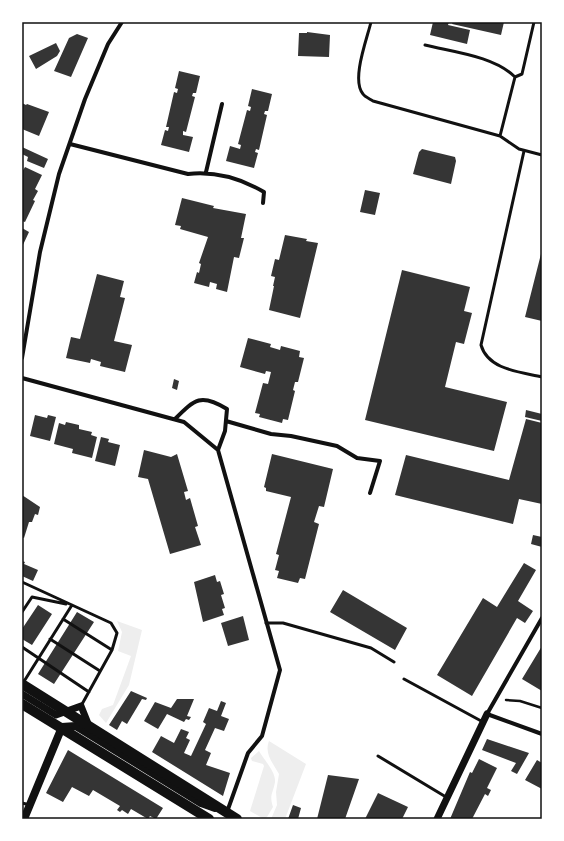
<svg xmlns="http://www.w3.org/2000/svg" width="564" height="841" font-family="'PT Sans Narrow',sans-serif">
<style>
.green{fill:#eee}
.building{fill:#353535}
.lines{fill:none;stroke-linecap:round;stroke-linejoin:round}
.path{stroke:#111;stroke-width:2.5}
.service{stroke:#111;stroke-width:3}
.minor{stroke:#111;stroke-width:4}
.tertiary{stroke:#111;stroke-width:7}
.secondary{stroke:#111;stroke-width:8}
.primary{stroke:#111;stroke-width:10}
.neatline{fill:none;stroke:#111;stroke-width:1.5}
</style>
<rect width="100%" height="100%" fill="#fff"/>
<path class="green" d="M117,621l25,9 -13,55 -23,38 -7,-8 3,-6 11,-4 18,-49 -13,-5 4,-19z
M269,741l37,23 -21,55h-14l6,-14 -1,-13 3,-18c-6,-11 -15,-20 -10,-33z
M259,751c5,9 17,21 16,31 -2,12 -6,12 -2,25l-6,10 -3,2 -14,-8 14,-45 -1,-2 -11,-3 -1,-3z"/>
<path class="building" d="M433,22h16l-1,3 22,5 -3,14 -37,-9z
M453,22h51l-3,13 -49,-11z
M307,32l23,3 -1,22 -31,-1 1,-23h8z
M77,34l11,4 -17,39 -17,-6 15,-33z
M56,43l4,8 -3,5 -21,13 -7,-13z
M179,71l21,5 -4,17h-3l-1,3 3,1 -9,35 -3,-1v4l10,2 -4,15 -28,-7 4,-15 3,1 1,-4h-3l8,-35 3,1 1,-4 -3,-1z
M252,89l20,5 -4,17h-3l-1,3 3,1 -8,35 -3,-1 -1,3 3,1 -4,15 -28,-7 4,-15 10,3 1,-4 -3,-1 9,-34 3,1 1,-4 -3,-1z
M22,103l4,2 1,-1 22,8 -10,24 -17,-7z
M22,147l26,12 -4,9 -17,-7 1,-4 -6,-3z
M422,149l33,8 1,4 -5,23 -38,-10 6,-22z
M25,167l17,8 -7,14 3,2 -5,9 2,1 -10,21 -3,-1v-49z
M365,190l15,3 -5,22 -15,-3z
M182,198l32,8 -1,2 33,6 -5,24h3l-5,20 -5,-1 -7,35 -11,-3 1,-5 -7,-2 -1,5 -15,-4 3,-11 2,1 2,-9 -2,-1 9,-26 -28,-8 1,-3 -6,-1z
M22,228l7,4 -7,15z
M285,235l22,4 -1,2 12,2 -18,75 -31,-8 5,-24h-1l2,-9 -4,-1 4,-17 4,1z
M542,250v71l-17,-4z
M402,270l68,17 -6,24 8,2 -8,31 -8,-2 -11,45 62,15 -13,49 -129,-31z
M97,274l27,7 -4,16 5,1 -11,43 18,4 -7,27 -25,-6 1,-4 -10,-3 -1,4 -24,-5 5,-21 9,2z
M248,338l23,6 -1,3 10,3 1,-4 19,5 -1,6 5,1 -6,24h-3l-2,8 2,1 -7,29 -5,-1 -1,4 -23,-6 1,-3 -5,-1 8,-30 5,1 3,-12 -5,-1 -1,3 -25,-7z
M174,379l5,2 -2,9 -5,-2z
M526,410l16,4v7l-17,-4z
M35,415l12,3 1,-3 8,2 -6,24 -20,-5z
M526,419l16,4v81l-23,-5 -6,25 -118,-29 11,-40 103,25z
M66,422l13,3v4l13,3 -1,3 6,2 -5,21 -20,-5 1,-4 -19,-5 5,-21 6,2z
M101,437l8,2 -1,3 12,3 -5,21 -20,-5z
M144,450l27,7 6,-3 11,37 -4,1 2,8 4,-2 8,28 -3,1 6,18 -31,9 -22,-75 -10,-2z
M272,454l61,15 -9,38 -5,-1 -5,16 5,2 -14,55 -5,-1 -2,5 -21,-5 2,-7 -4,-1 4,-15 -3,-1 15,-57 -25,-6v-3l-2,-1z
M22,495l18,12 -2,8 -3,-1 -3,8h-3l-5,16 -2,-1z
M533,535l9,2v10l-11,-3z
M22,561l3,1 -1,2 14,6 -5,11 -11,-5z
M524,563l12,7 -18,31 15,10 -8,12 -8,-5 -45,78 -35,-21 46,-77 14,9z
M215,575l2,7 3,-1 4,13 -3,1 4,13 -3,1 2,6 -21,7 -9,-40z
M343,590l64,38 -12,22 -65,-38z
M38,605l14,9 -20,31 -10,-6v-10z
M77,612l17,10 -40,62 -16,-10z
M243,616l6,24 -21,6 -7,-23z
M542,646v45l-20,-12z
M131,691l16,7 -1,2 -4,-1 -15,25 -5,-3 -5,9 -8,-5z
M177,699h17l-7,17 4,1 -2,3 -3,-1 -2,3 -17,-8 -9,15 -14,-8 11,-19 16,6z
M221,701l5,2 -5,13 8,3 -5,12 -9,-3 -10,22 6,3 -5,12 24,8 -7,23 -71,-44 9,-16 13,7 7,-14 8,3 -3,6 4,2 -6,13 7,3 15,-32 -3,-2 6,-14 8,3z
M487,739l42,14 -12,21 -6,-3 5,-8 -34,-13z
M68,750l95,58 -7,11 -6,-3 -2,3 -17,-10 -3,5 -6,-4 -2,2 -3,-2 3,-4 -27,-16 -4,6 -17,-9 -9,15 -17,-9z
M479,759l18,9 -10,20 4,2 -3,6 -3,-2 -13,25h-22l20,-47 2,1z
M537,760l5,3v26l-17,-9z
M328,775l31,4 -14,40h-28z
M378,793l30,14 -6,12h-37z
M293,805l8,3 -3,11h-10z"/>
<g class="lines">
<path class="path" d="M506,700l14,1 22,7"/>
<path class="service" d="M371,22c-4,17 -20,58 -8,72 2,3 7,5 10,7l127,35 19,13 23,6
M425,45c28,7 69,11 90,32l-15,59
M515,77l7,-3 12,-52
M524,151l-43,194c7,25 40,27 61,32
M22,582l89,41 6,10 -5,17 -31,56
M22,612l10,-15 34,7
M63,619l49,31
M266,623h17l88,25 23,14
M50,639l50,32
M22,647l67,45
M404,679l79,43
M23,683l49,-78
M378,756l68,41
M22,803l8,2"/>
<path class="minor" d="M70,144l118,30c27,-3 52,4 76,18l-1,11
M206,172l16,-68
M22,358l18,-106 19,-78 26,-75 23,-55 14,-22
M22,378l162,44 34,28 62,220 -18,66 -14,17 -21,59
M175,419c20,-20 26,-26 52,-10l-2,22 -7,19
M226,421l45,13 20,2 46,10 20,12 23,3 -10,32
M542,618l-55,96 55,20"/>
<path class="tertiary" d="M22,694l34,21 25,-9
M81,706l8,20
M437,819l50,-105"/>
<path class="secondary" d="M24,819l38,-92 14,-1 125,77 14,5"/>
<path class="primary" d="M22,684l215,135
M22,704l187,115"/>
</g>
<rect width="564" height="841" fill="none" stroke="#ffffff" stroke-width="46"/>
<rect x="23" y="23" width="518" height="795" class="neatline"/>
</svg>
